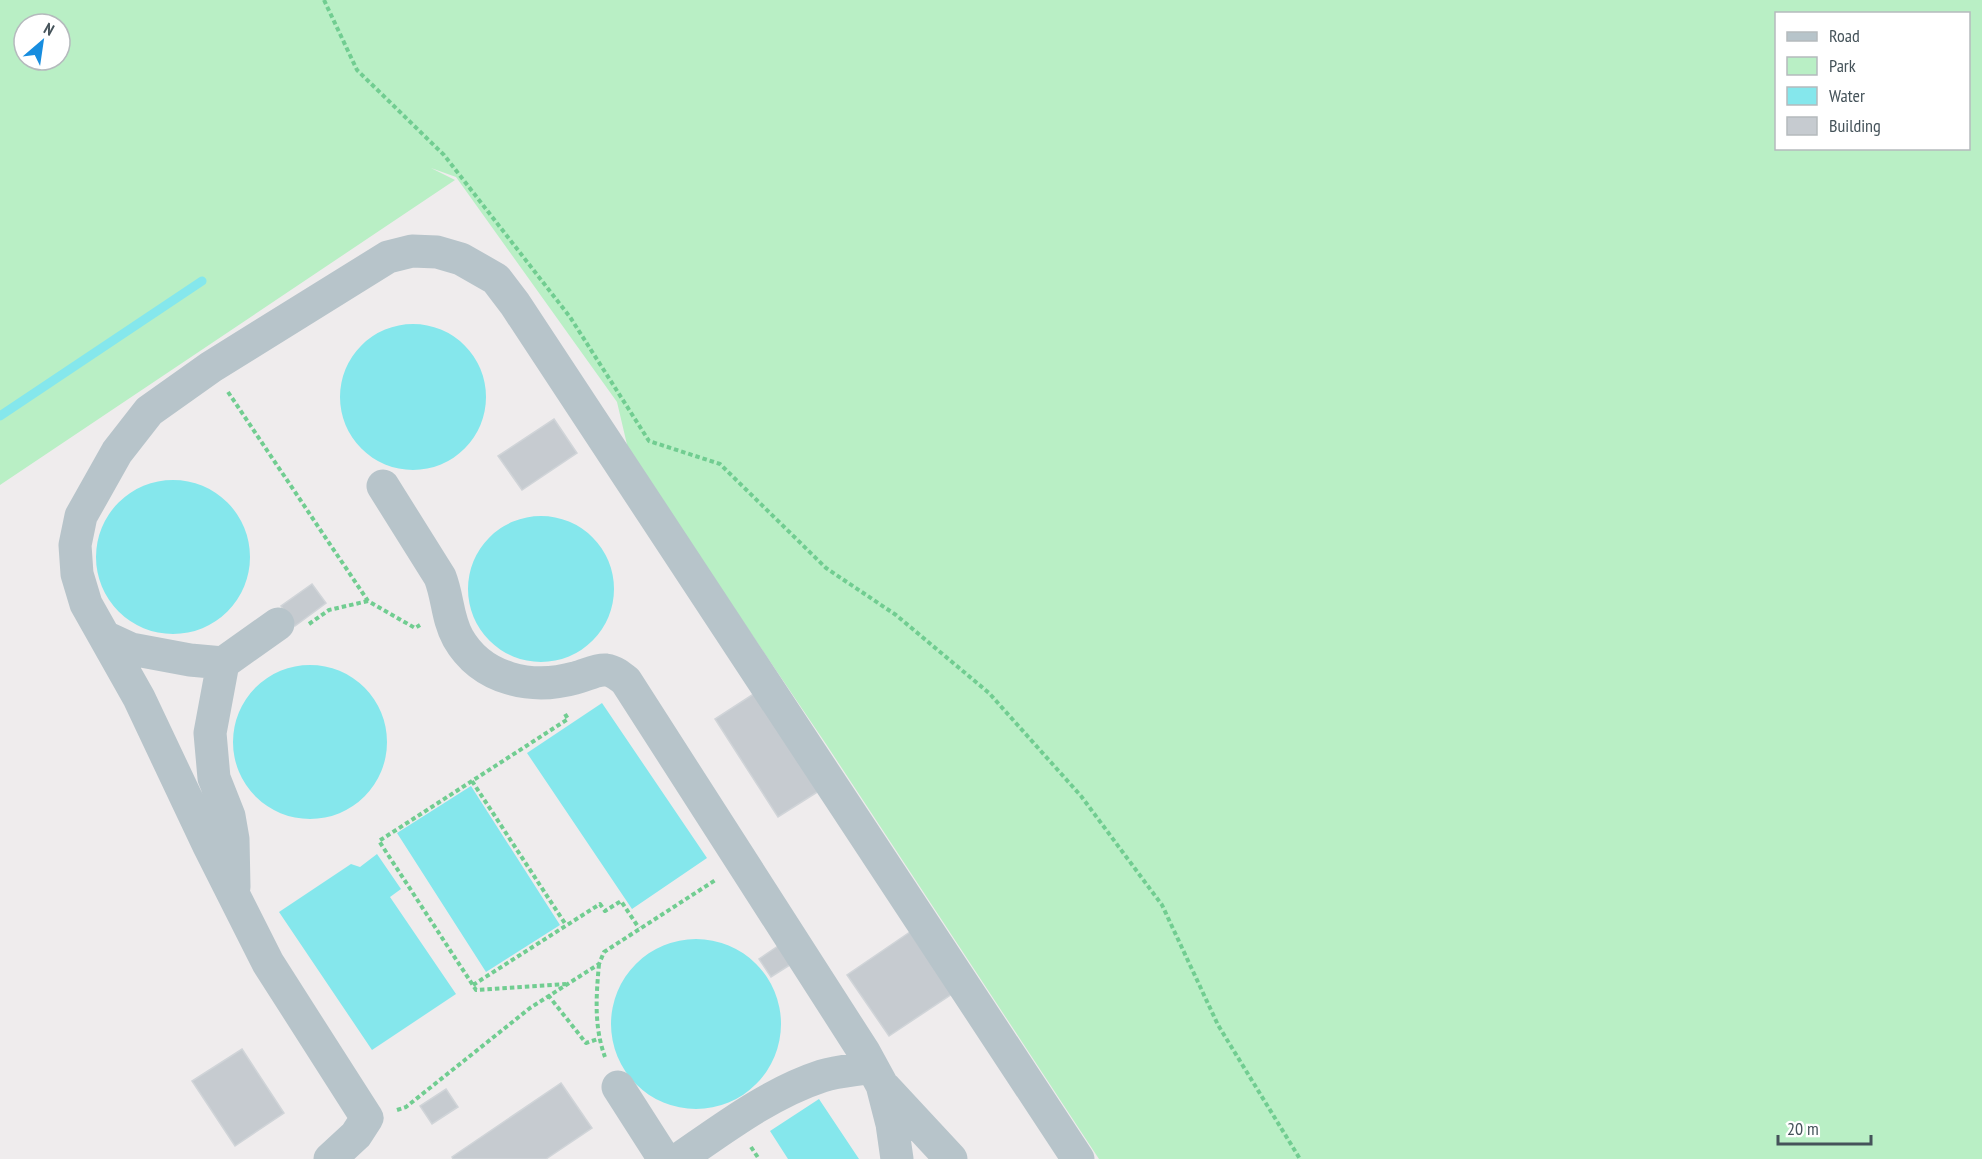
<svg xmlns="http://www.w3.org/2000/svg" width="1982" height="1159" font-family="'PT Sans Narrow',sans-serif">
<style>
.green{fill:#b9efc5;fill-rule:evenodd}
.water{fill:#85e7ec}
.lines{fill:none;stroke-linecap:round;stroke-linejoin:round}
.stream{stroke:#85e7ec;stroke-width:9}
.building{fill:#c6cbd0;stroke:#d0d4d8;stroke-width:1.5}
.path{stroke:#71cd91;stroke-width:4;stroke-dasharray:4.5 3;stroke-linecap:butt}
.minor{stroke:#b7c4ca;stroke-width:33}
</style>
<rect width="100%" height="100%" fill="#efeced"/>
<path class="green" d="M0,0h1982v1159h-883l-273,-415 -197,-291 -12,-51 -161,-225 -25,-9 24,12 -455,305zM1776,14h192v134h-192zM24,24h36v36h-36z"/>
<path class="water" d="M340 397a73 73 0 1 1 146 0a73 73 0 1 1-146 0Z
M96 557a77 77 0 1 1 154 0a77 77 0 1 1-154 0Z
M468 589a73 73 0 1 1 146 0a73 73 0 1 1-146 0Z
M233 742a77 77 0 1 1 154 0a77 77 0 1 1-154 0Z
M602,703l105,155 -75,51 -105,-156z
M471,786l89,139 -74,47 -89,-139z
M377,854l24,35 -11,8 66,97 -84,56 -93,-138 72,-48 9,3z
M611 1024a85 85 0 1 1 170 0a85 85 0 1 1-170 0Z
M819,1099l40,60h-71l-18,-28z"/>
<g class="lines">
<path class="stream" d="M0,416l202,-135"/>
</g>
<path class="building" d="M554,419l23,34 -55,37 -24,-34z
M312,584l14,19 -31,23 -14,-20z
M755,693l64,98 -41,26 -63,-98z
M910,932l42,62 -63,42 -42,-61z
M781,944l12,19 -22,14 -12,-18z
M242,1049l42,64 -49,33 -43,-65z
M561,1083l31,45 -46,31h-93l-1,-2z
M446,1089l12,18 -26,17 -12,-18z"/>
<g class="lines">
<path class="path" d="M324,0l33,70 87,85 126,162 79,124 71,23 106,104 70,47 93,78 92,103 81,109 56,120 82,134
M228,392l140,209 47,27 5,-3
M309,624l20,-14 39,-9
M565,714l3,5 -189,122 97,149 90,-6
M472,781l94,144
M599,964c-3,33 -5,63 6,93
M473,985l127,-81 5,7 16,-10 18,27
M548,995l38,48 12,-4
M397,1110l9,-3 124,-99 69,-44 5,-12 113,-73
M751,1147l8,12"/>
<path class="minor" d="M383,486l57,91c8,20 7,41 18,61 24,42 74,52 117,40 10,-2 21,-9 31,-8 8,1 14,6 20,11l238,371 18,33 10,39 5,35
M105,637l26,12 59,11 33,3 55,-39
M223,663l-13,70 4,45 15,38 4,23 1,48
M618,1087l46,72
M885,1088l66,71
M330,1159l26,-24 11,-17 -99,-155 -60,-119 -69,-146 -53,-94 -9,-30 -2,-29 6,-29 36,-64 32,-41 62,-44 177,-110 24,-6 25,1 24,7 35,20 19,25 563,855
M679,1159c45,-31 91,-66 143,-83 16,-5 34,-6 50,-9"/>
</g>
<rect x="1775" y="12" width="195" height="138" fill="#ffffff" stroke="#b5babd" stroke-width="1.5"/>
<rect x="1787" y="32" width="30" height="9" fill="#b7c4ca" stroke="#b5babd" stroke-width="1.5"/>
<text x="1829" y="42" font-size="18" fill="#45535a">Road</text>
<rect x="1787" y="57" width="30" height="18" fill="#b9efc5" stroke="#b5babd" stroke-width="1.5"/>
<text x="1829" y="72" font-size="18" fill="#45535a">Park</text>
<rect x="1787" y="87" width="30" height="18" fill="#85e7ec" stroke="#b5babd" stroke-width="1.5"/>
<text x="1829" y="102" font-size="18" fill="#45535a">Water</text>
<rect x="1787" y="117" width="30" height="18" fill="#c6cbd0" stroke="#b5babd" stroke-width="1.5"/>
<text x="1829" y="132" font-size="18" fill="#45535a">Building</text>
<g transform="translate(42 42) rotate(29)"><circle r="28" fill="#ffffff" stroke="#b5babd" stroke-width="1.5"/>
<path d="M0-4.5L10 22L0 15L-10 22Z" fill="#178ddf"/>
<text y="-9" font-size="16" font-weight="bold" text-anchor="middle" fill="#45535a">N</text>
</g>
<path d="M1778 1135v9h93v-9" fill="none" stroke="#45535a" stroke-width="3"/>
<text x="1787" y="1135" font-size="18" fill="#45535a" stroke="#ffffff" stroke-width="4.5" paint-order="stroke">20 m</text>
</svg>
